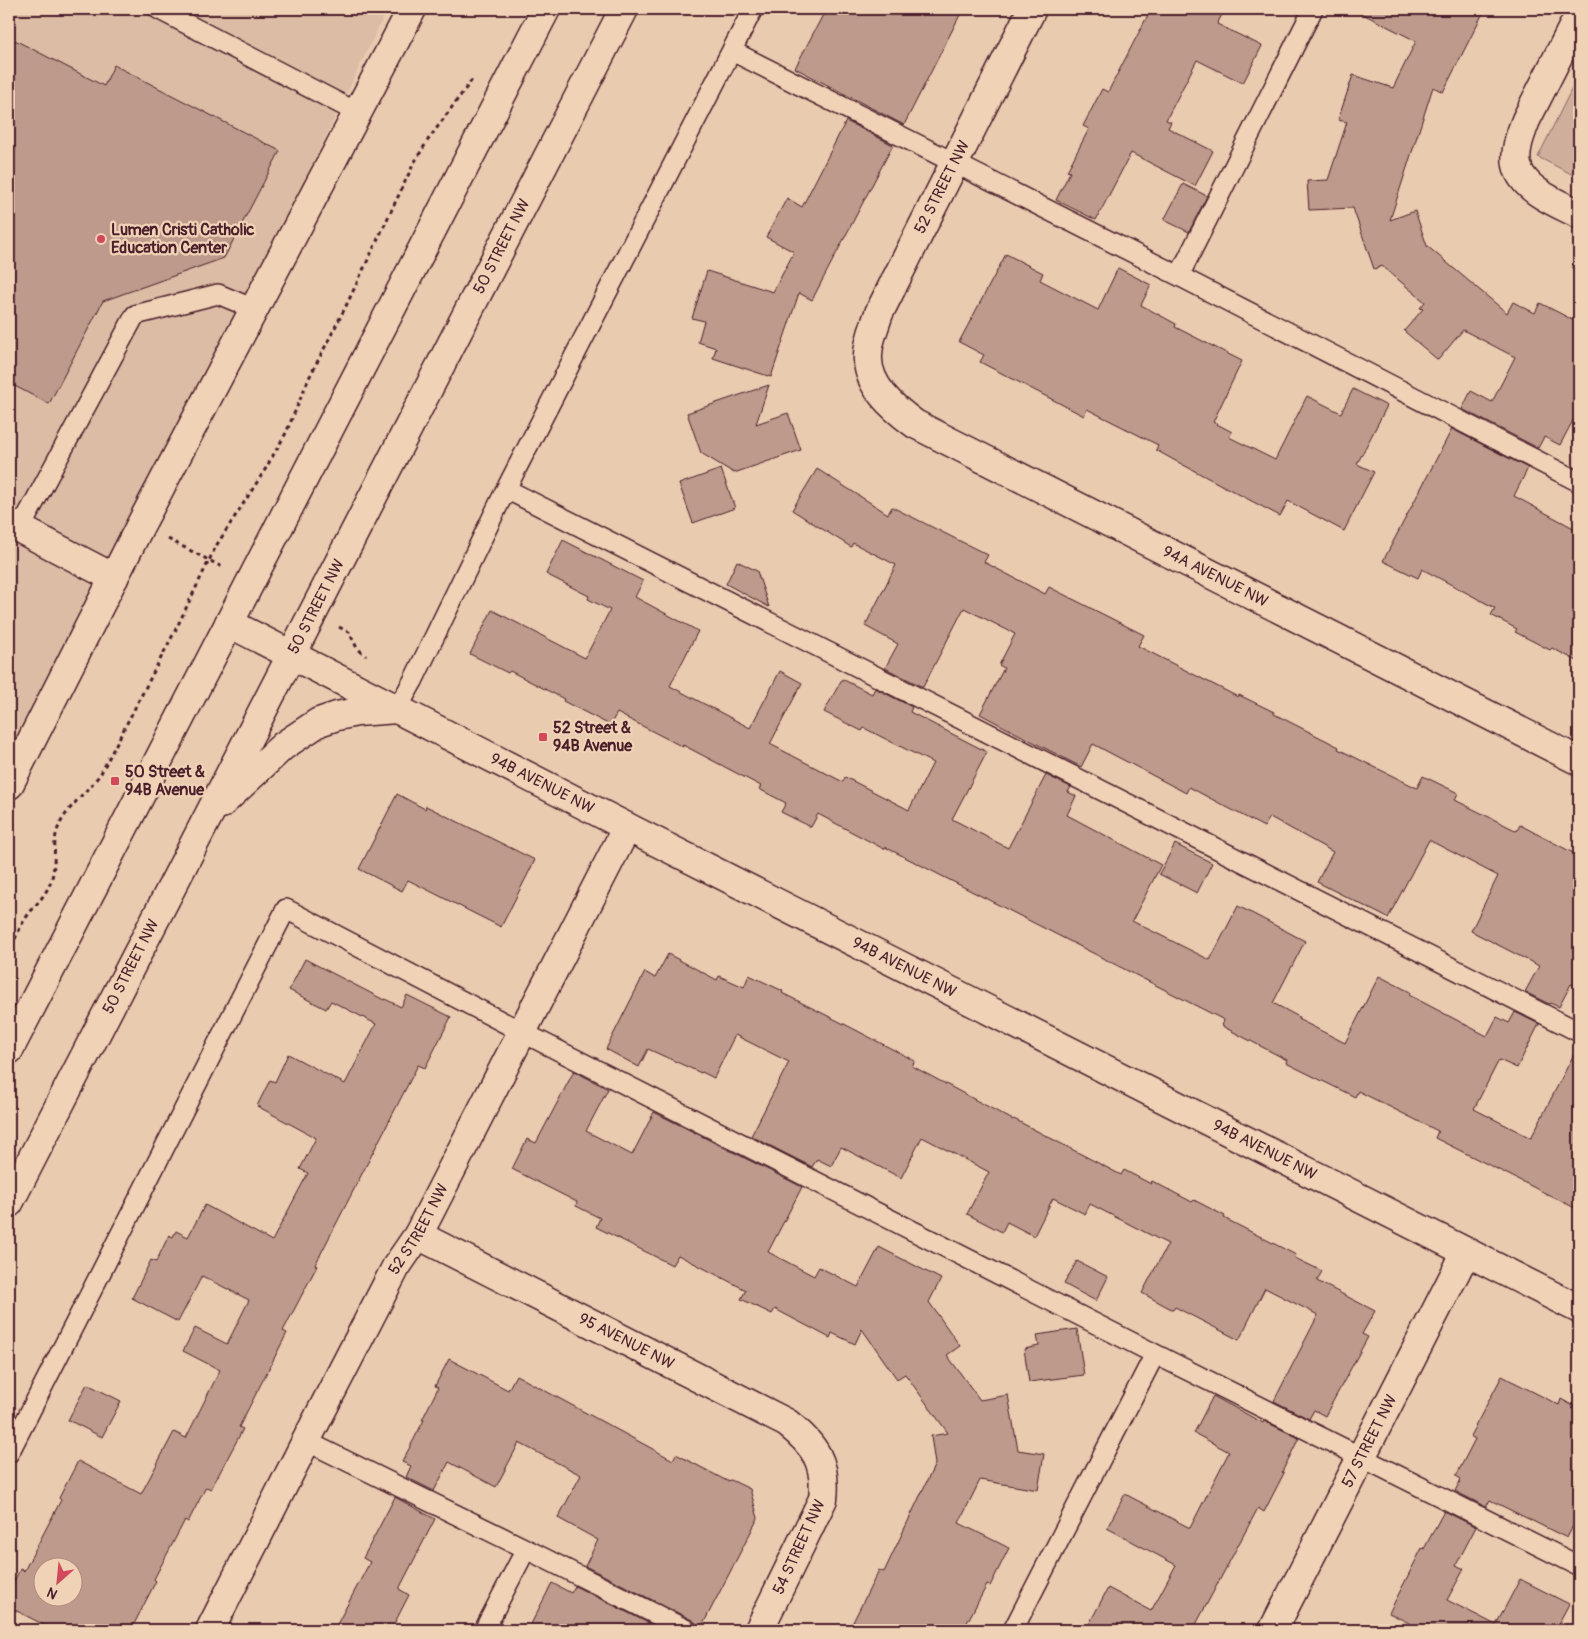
<svg xmlns="http://www.w3.org/2000/svg" width="1588" height="1639" font-family="Pangolin,sans-serif">
<style>
.built{fill:#dcbca5}
.green{fill:#cfae9b;stroke:#8c6663}
.building{fill:#bd9a8b;stroke:#4a1f2b;fill-rule:evenodd}
.lines{fill:none;stroke-linecap:round;stroke-linejoin:round}
.lane-casing{stroke:#4a1f2b;stroke-width:22}
.street-casing{stroke:#4a1f2b;stroke-width:31}
.secondary-casing{stroke:#4a1f2b;stroke-width:31}
.path{stroke:#4a1f2b;stroke-width:3;stroke-dasharray:4 4;stroke-linecap:butt}
.lane{stroke:#f0d2b6;stroke-width:19}
.street{stroke:#f0d2b6;stroke-width:28}
.secondary{stroke:#f0d2b6;stroke-width:28}
.poi-dot{fill:#d1495b;stroke:#f0d2b6;stroke-width:2}
.labels{text-anchor:middle;dominant-baseline:central;stroke-width:4.5;stroke-linejoin:round;paint-order:stroke}
.street-label{font-size:16px;fill:#4a1f2b;stroke:#f0d2b6}
.poi-label{font-size:16px;font-weight:bold;fill:#4a1f2b;stroke:#f0d2b6;text-anchor:start}
</style>
<rect width="100%" height="100%" fill="#e9cbb0"/>
<filter id="ink" filterUnits="userSpaceOnUse"><feTurbulence type="fractalNoise" baseFrequency=".02" numOctaves="2"/><feDisplacementMap in="SourceGraphic" scale="10" xChannelSelector="R" yChannelSelector="G"/><feConvolveMatrix kernelMatrix="1 2 1 2 8 2 1 2 1" color-interpolation-filters="sRGB"/></filter>
<g filter="url(#ink)">
<path class="built" d="M9,9h378l-378,789z"/>
<path class="green" d="M1579,74v104l-41,-21z"/>
<path class="building" d="M826,9h137l-59,116 -109,-57z
M1151,9h74l-8,15 45,22 -19,37 -46,-23 -31,60 5,2 -3,6 45,23 -18,35 -64,-33 -35,67 -40,-20 14,-28 -3,-1 22,-42 -6,-3 19,-37 6,3z
M1353,9h132l-42,83 -10,-5 -43,133 25,-9 12,35 80,67 6,-11 22,11 5,-10 39,20v86l-19,36 -16,-8 -6,11 -76,-39 9,-18 21,11 23,-45 -52,-27 -25,30 -34,-29 19,-22 -3,-1 5,-6 -43,-36 -8,3 -21,-61 -44,2 -2,-29 21,-1 19,-58 -9,-2 15,-45 40,13 23,-47z
M9,37l95,49 10,-21 166,86 -56,107 -121,43 -54,103 -40,-21z
M846,121l47,24 -81,155 -13,-7 -28,84 -58,-19 3,-10 -18,-6 6,-21 -12,-3 15,-47 66,21 21,-40 -28,-15 21,-39 15,9z
M1183,184l24,12 -18,36 -25,-12z
M1006,254l37,19 -3,7 58,30 20,-42 33,17 -10,20 35,19 -1,3 67,34 -29,61 19,10 -3,5 46,23 32,-64 34,17 12,-24 34,17 -30,58 17,8 -30,59 -56,-30 -8,15 -108,-57 -16,-9 2,-5 -71,-36 -3,7 -104,-54 4,-7 -25,-13z
M769,385l-13,39 32,-11 13,37 -67,23 -33,-20 -14,-40z
M1452,429l76,39 -14,28 65,35v131l-27,-14 -2,2 -35,-18 2,-3 -26,-14 4,-7 -73,-39 -4,9 -35,-17z
M721,469l14,39 -42,15 -14,-39z
M817,469l71,45 4,-7 96,48 -4,7 61,32 4,-7 95,48 -6,11 100,51 1,-2 35,17v2l65,33 -1,2 79,39 6,-12 35,17 -3,7 62,31 3,-6 59,31v132l-8,-4 -12,23 -9,-4 -1,1 -24,-12 14,-26 -68,-35 27,-55 -69,-36 -41,78 -71,-36 16,-30 -63,-35 -6,10 -75,-40 -3,6 -93,-49 -12,23 -101,-53 24,-46 -5,-3 16,-31 -51,-26 -41,79 -38,-19 13,-24 -33,-18 31,-61 -43,-22 -2,4 -59,-37z
M563,540l80,41 -8,16 63,34 -28,55 80,42 30,-57 22,12 -32,61 73,38 2,-5 64,33 24,-47 -69,-35 -2,3 -38,-19 18,-33 30,15 3,-6 37,19 -2,5 77,40 -35,67 56,29 38,-73 25,12 -3,5 8,4 -9,19 94,50 -29,56 78,39 28,-54 67,35 -32,62 26,14 -1,2 47,24 34,-67 31,16 -1,3 78,41 10,-19 12,6 6,-11 24,12 -22,44 -18,-8 -25,49 57,29 48,-94v166l-144,-72 3,-7 -80,-40 -3,6 -69,-34 1,-3 -65,-34 2,-6 -339,-173 -1,2 -66,-35 -7,13 -30,-15 5,-9 -27,-14 2,-3 -78,-41v2l-66,-34 -7,12 -47,-24 1,-2 -54,-28 -2,2 -38,-19 22,-44 93,48 25,-48 -22,-11 1,-3 -43,-22z
M737,561l20,10 12,36 -43,-23z
M397,794l28,15 1,-3 109,54 -34,67 -93,-47 -6,11 -43,-22z
M1175,844l37,19 -15,30 -38,-19z
M668,954l49,26 2,-4 25,11 5,-12 34,16 -1,2 68,34 65,34 -3,5 101,54 1,-1 107,56 3,-5 27,14 1,-3 40,21 2,-2 31,16 -1,2 72,37 -1,3 27,13 -5,10 58,30 -13,23 6,3 -43,79 -11,-6 -5,9 -35,-18 44,-86 -53,-27 -26,52 -64,-33 -2,3 -31,-17 26,-49 -78,-40 -5,10 -32,-16 -19,38 -27,-14 -5,10 -35,-18 22,-42 -67,-35 -21,41 -60,-31 -10,19 -14,-7 -5,8 -61,-31 38,-74 -54,-27 -21,43 -12,-6 -1,1 -53,-24 -9,18 -33,-18 39,-77 10,6z
M305,959l79,41 1,-1 16,8 6,-12 44,22 -26,51 -7,-3 -103,200 2,1 -34,65 4,2 -48,94 4,2 -32,60 -5,-2 -18,35 -3,-2 -31,59 2,2 -25,49h-77l-45,-23v-16l11,-22 4,2 37,-71 -2,-2 19,-37 63,33 33,-62 12,6 34,-68 -37,-19 12,-23 32,16 22,-44 -47,-24 -24,46 -46,-24 19,-38 5,2 13,-27 4,2 3,-6 12,6 17,-32 67,36 36,-68 -8,-4 16,-31 -59,-32 13,-26 5,2 13,-28 57,30 31,-60 -45,-23 -5,8 -37,-19zM42,1566h30v30h-30z
M574,1071l34,18 -22,42 46,24 22,-43 148,75 -34,65 46,24 5,-9 39,20 21,-40 62,32 -12,23 31,44 -13,9 33,45 28,-5 10,55 26,4 -6,36 -58,-10 -21,43 50,25 -19,38 -3,-1 -24,45h-114l30,-60 5,2 51,-108 -4,-28 17,-3 -43,-59 -8,5 -35,-50 -7,15 -23,-11 -2,5 -55,-29 -3,5 -31,-15 5,-9 -68,-35 -6,10 -76,-38 4,-9 -24,-12 1,-4 -65,-33 15,-30 9,4z
M1077,1261l31,16 -12,24 -32,-17z
M1077,1329l7,46 -55,7 -5,-33 15,-3 -2,-11z
M449,1359l59,31 8,-15 157,85 3,-6 51,27 4,-1 19,9 8,29 -58,112h-2l-1,-6 -5,-4 -107,-54 13,-26 -40,-22 23,-43 -62,-32 -23,44 -47,-25 -15,29 -28,-14 5,-11 -9,-4 22,-42h-2l16,-32 -3,-2z
M1502,1376l57,29 2,-6 18,10v104l-12,25 -77,-38 -4,7 -31,-16 6,-12 -5,-3 19,-37 -5,-3z
M87,1384l34,17 -19,36 -34,-17z
M1213,1396l50,27 1,-2 35,17 -17,34 2,1 -20,39 -6,-4 -65,122h-107l22,-42 43,23 25,-46 -69,-37 18,-34 65,34 39,-76 -35,-19z
M395,1497l40,22 -36,70 10,6 -18,35h-57l36,-68 -7,-4z
M1444,1511l32,16 -20,38 8,4 -17,31 49,25 24,-46 49,25 -14,26h-132l-34,-17 33,-65 2,1z
M552,1583l19,10 4,-7 87,44h-134z"/>
<g class="lines">
<g class="lane-casing">
<path id="lane" d="M158,9l200,104
M732,51l447,225 400,206
M1179,276l134,-267
M506,489l1073,543
M20,529l115,-214 83,-21 36,15
M397,709l16,-28 93,-192 247,-480
M306,1441l220,108 161,81
M9,1453l277,-544 236,123 633,322 424,212
M484,1630l42,-81
M1013,1630l142,-276"/>
</g>
<g class="street-casing">
<g id="street">
<path id="s1" d="M1032,9l-153,304c-4,13 -11,28 -11,42 -2,30 25,53 47,69l664,337"/>
<path d="M1579,15l-53,105c-5,13 -12,30 -9,45 5,25 42,39 62,49"/>
<path d="M9,523l105,55"/>
<path d="M9,785l131,-259 272,-517"/>
<path id="s2" d="M418,1235l369,188c28,22 40,40 36,76l-64,131"/>
<path id="s3" d="M210,1630l96,-189 90,-174 22,-32 209,-408"/>
</g>
</g>
<g class="secondary-casing">
<g id="secondary">
<path id="s4" d="M229,623l398,204 952,482"/>
<path d="M221,804l62,-58 36,-24 18,-6 20,-4 40,-3"/>
<path d="M9,1050l537,-1041"/>
<path id="s5" d="M9,1203l615,-1194"/>
<path id="s6" d="M1273,1630l193,-378"/>
</g>
</g>
<path class="path" d="M168,539l56,29
M339,627l10,5 8,16 9,8
M9,954c5,-12 9,-24 16,-35 9,-13 21,-23 26,-38 5,-15 2,-31 5,-46 5,-24 31,-42 45,-62l74,-142 41,-85 47,-73 23,-40 23,-55 36,-70 69,-145 14,-23 46,-63"/>
<use href="#lane" class="lane"/>
<use href="#street" class="street"/>
<use href="#secondary" class="secondary"/>
</g>
</g>
<g class="poi-dot">
<circle cx="101" cy="239" r="5"/>
<rect x="538" y="732" width="10" height="10" rx="2.5"/>
<rect x="110" y="776" width="10" height="10" rx="2.5"/>
</g>
<g class="labels">
<g class="street-label">
<text transform="translate(942 187) rotate(-63)">52 STREET NW</text>
<text stroke="none"><textPath href="#s5" startOffset="1076">50 STREET NW</textPath></text>
<text stroke="none"><textPath href="#s1" startOffset="808">94A AVENUE NW</textPath></text>
<text stroke="none"><textPath href="#s5" startOffset="671">50 STREET NW</textPath></text>
<text stroke="none"><textPath href="#s4" startOffset="352">94B AVENUE NW</textPath></text>
<text stroke="none"><textPath href="#s5" startOffset="266">50 STREET NW</textPath></text>
<text stroke="none"><textPath href="#s4" startOffset="758">94B AVENUE NW</textPath></text>
<text stroke="none"><textPath href="#s4" startOffset="1162">94B AVENUE NW</textPath></text>
<text stroke="none"><textPath href="#s3" startOffset="452">52 STREET NW</textPath></text>
<text stroke="none"><textPath href="#s2" startOffset="234">95 AVENUE NW</textPath></text>
<text stroke="none"><textPath href="#s6" startOffset="212">57 STREET NW</textPath></text>
<text transform="translate(799 1547) rotate(-65)">54 STREET NW</text>
</g>
<g class="poi-label">
<text x="111" y="230">Lumen Cristi Catholic<tspan x="111" dy="18">Education Center</tspan></text>
<text x="553" y="728">52 Street &amp;<tspan x="553" dy="18">94B Avenue</tspan></text>
<text x="125" y="772">50 Street &amp;<tspan x="125" dy="18">94B Avenue</tspan></text>
</g>
</g>
<rect width="1588" height="1639" fill="none" stroke="#f0d2b6" stroke-width="30"/>
<rect x="15" y="15" width="1558" height="1609" fill="none" stroke="#4a1f2b" stroke-width="2" filter="url(#ink)"/>
<g transform="translate(58 1582) rotate(207)"><circle r="24" fill="#f0d2b6" stroke="#ae8a7e"/>
<path d="M0-4L9 19L0 12L-9 19Z" fill="#d1495b"/>
<text y="-8" font-size="14" font-weight="bold" text-anchor="middle" fill="#4a1f2b">N</text>
</g>
</svg>
